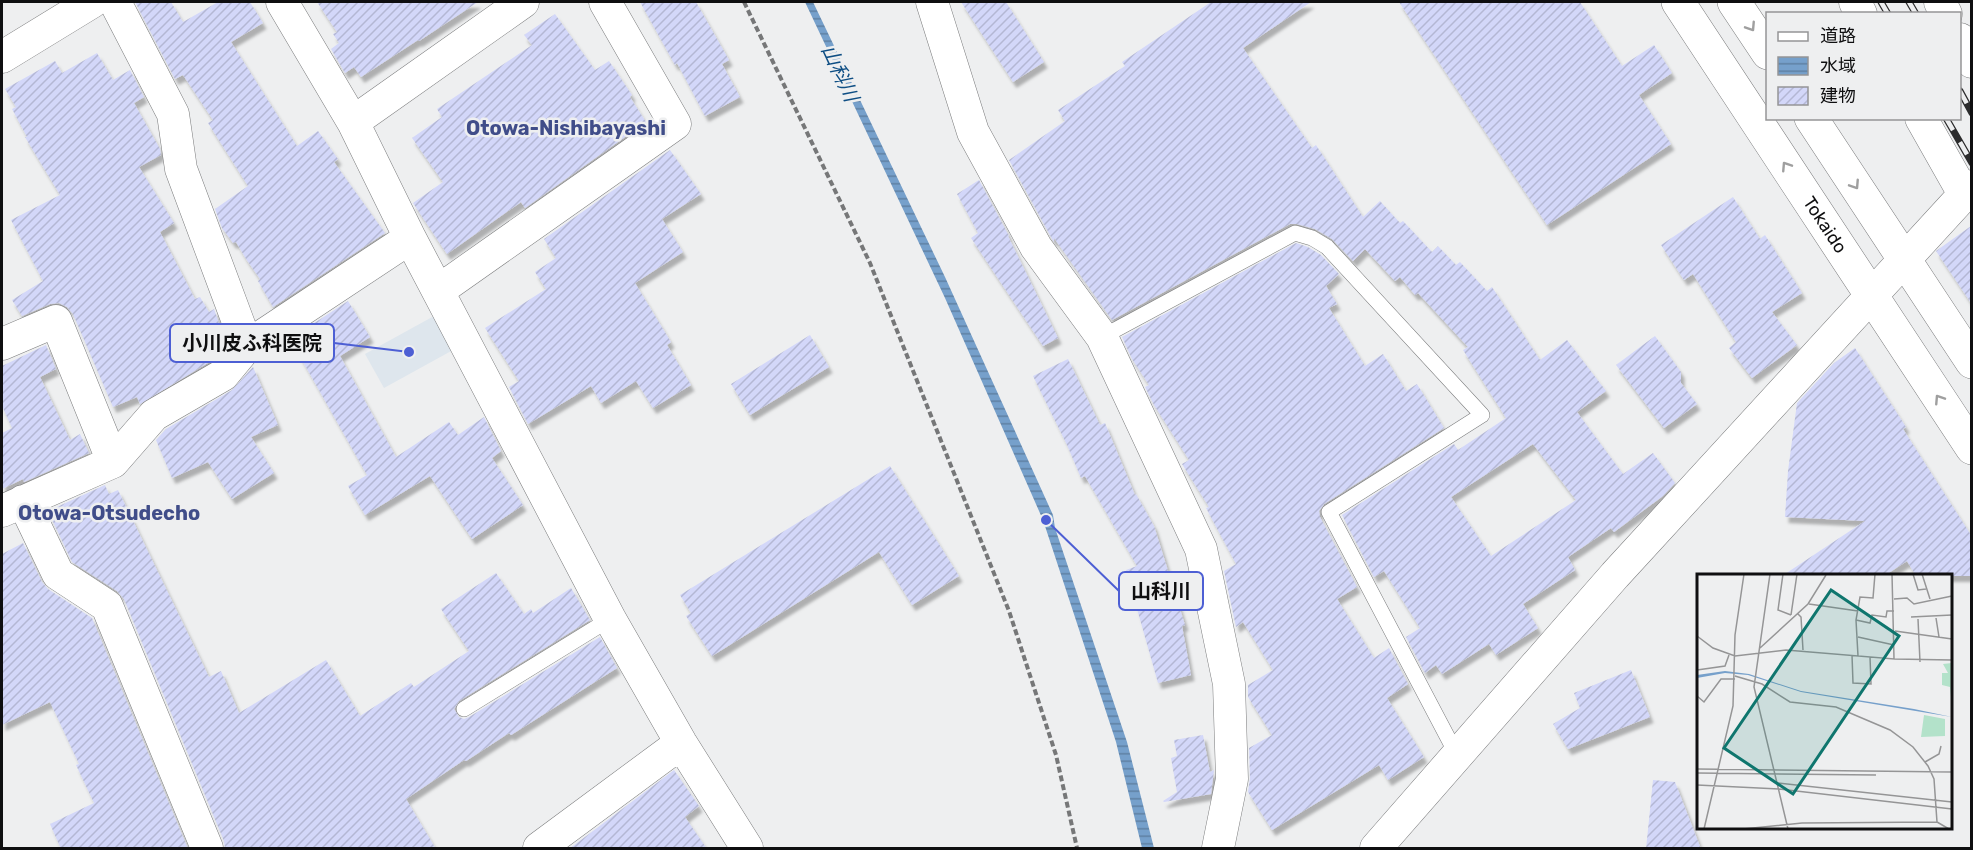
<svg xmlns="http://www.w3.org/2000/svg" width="1973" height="850" font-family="Rubik,'Noto Sans JP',sans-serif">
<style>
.built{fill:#dee6ed}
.water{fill:url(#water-rules)}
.building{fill:url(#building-hatch);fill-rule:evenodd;filter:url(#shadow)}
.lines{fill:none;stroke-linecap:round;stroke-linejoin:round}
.service-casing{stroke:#7b7c7d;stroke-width:16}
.minor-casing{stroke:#7b7c7d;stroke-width:33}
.trunk-casing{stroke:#7b7c7d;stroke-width:34}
.path{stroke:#767778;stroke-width:4;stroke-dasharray:6 3;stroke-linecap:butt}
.service{stroke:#fff;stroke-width:15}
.minor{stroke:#fff;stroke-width:32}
.trunk{stroke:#fff;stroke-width:33}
.rail-casing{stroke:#2c2c2d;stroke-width:7}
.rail{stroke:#eeeff0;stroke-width:4.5;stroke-dasharray:14;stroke-linecap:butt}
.oneway{stroke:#9f9f9f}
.labels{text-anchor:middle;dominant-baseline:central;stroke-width:5;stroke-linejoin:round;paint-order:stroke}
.street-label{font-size:18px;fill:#0f0f10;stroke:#eeeff0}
.water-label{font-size:20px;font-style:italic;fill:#0e4e84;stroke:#eeeff0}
.neighbourhood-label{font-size:20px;font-weight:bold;fill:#404d89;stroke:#eeeff0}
.inset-road{fill:none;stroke:#959596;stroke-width:1.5}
.view{fill:#0f766e;fill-opacity:0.15;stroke:#0f766e;stroke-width:3}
.inset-edge{fill:none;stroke:#0f0f10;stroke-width:3}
.leader{fill:none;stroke:#4d5fd4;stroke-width:2}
.callout-dot{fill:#4d5fd4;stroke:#eeeff0;stroke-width:2}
.callout{fill:#eeeff0;stroke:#4d5fd4;stroke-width:2}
.callout-label{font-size:20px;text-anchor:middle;font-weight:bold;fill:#0f0f10}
</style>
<defs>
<pattern id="water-rules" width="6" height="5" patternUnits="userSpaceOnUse" patternTransform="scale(1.5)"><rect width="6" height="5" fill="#76a0cb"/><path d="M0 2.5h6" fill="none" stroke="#5f81a3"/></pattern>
<pattern id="building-hatch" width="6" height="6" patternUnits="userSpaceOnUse" patternTransform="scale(1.5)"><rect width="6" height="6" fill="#d3d7f9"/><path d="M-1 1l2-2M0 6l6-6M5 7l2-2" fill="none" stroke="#b4b7d4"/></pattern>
<filter id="shadow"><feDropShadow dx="3.5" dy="6" stdDeviation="1.5" flood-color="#0004"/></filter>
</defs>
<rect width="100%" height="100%" fill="#eeeff0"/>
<path class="built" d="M434,316l19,34 -69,38 -19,-34z"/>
<path class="water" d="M805,2h8l132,275 108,238 2,13 72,214 27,106h-12l-26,-106 -73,-222 -98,-222z"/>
<path class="building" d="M135,2h36l12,20 35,-20h32l13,21 -32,19 66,104 21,-15 20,28 -4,3 51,71 -112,74 -15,-26 2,-2 -14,-20 -10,-17 -3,1 -11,-15 -7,-19 33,-23 -40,-63 5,-3 -30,-45 -8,4z
M317,2h161l-59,39 -1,-1 -57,37 -7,-10 -9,6 -14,-24 8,-6 -6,-9 4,-2z
M640,2h56l33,58 -7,4 18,33 -35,19 -28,-53 -2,2z
M961,2h45l38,60 -31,20z
M1211,2h100l-68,46 69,100 4,-3 47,72 17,-16 20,22 3,-2 29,31 6,-6 18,19 4,-3 27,29 5,-4 48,73 27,-20 39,51 -29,21 46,62 30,-21 22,30 -12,13 -49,36 -3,-4 -43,29 7,13 -52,34 15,24 -42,27 -7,-11 -47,30 -6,-9 -11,8 -19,-36 14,-9 -36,-57 -10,6 -32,-62 112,-71 4,6 48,-32 -43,-68 5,-3 -50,-54 -3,2 -15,-18 -5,4 -30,-32 -12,12 -21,-22 -17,-10 -18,-5h-7l-178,96 -58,-82v4l-3,-5 -42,-77 56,-39 -7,-11 67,-44 -3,-4zM1533,444l43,56 -85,56 -40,-59z
M1399,2h181l42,64 32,-21 18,28 -33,22 32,49 -124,81z
M555,14l40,56 14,-9 23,34 -2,2 16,25 -121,86 -4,-6 -74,52 -34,-51 30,-21 -31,-44 30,-21 -5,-8 95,-64 -8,-10z
M97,53l16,27 17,-10 14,27 -10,6 26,46 1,6 -22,12 35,56 -14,9 35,67 5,-2 9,15 5,-3 12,34 -15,18 -71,43 -3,-7 -24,10 -40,-93 -6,-7 -8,-4 -9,1 -28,12 -10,-16 31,-19 -32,-61 49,-25 -35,-58h2l-15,-28 4,-2 -11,-18 50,-28 7,12z
M670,150l31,44 -39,25 21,33 -48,31 36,59 -4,3 24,40 -38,23 -17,-27 -35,22 -10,-17 -63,38 -19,-37 10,-6 -34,-53 61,-39 -11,-17 21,-14 -12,-19z
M979,180l30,56h-1l50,102 -15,8 -72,-108 7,-5 -21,-39z
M1733,197l27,42 5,-4 37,58 -30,19 25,33 -45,33 -23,-30 7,-6 -43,-68 -9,6 -23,-35z
M1971,226v77l-35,-52z
M1296,243l12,4 13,8 18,19 -13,12 11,18 -8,4 36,58 18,-12 23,37 11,-7 27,44 -120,76 -5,7 1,6 37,70 -20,12 37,59 15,-10 19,36 -21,14 37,59 -36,23 -9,-15 -107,65 -24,-38 2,-14 -1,-30 23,-13 -24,-38v-12l25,-15 -30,-48 -7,5 -12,-56 12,-7 -30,-56 3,-1 -27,-43 7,-4 -35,-55 -9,-18 4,-2 -17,-26 -10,-22z
M348,301l22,36 -30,19 56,101 53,-35 9,13 26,-18 17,34 -9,7 31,47 -51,34 -42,-63 -65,39 -17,-29 19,-11 -77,-136z
M810,335l19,32 -79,48 -19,-31z
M1655,336l26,36v11l16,21 -33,24 -48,-63z
M46,345l10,24 -16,8 30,63 10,-6 9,19 -65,29 -1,-3 -21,10v-56l10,-5 -10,-22v-40z
M1855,348l51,79 -3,2 68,106v41h-55l-9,-15 -23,15h-102l83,-55 -80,-4 3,-46 9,-68 37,-40z
M1068,359l32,66 5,-2 30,72 1,-1 18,32 31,99 -3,1 9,49 -33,8 -32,-113 11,-4 -52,-90 -4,2 -14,-33 -34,-69z
M253,367l25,58 -27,12 23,36 -42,26 -24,-37 -36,16 -16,-38 10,-11 66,-39z
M890,466l69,110 -47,29 -33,-53 -167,104 -26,-40 5,-3 -11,-18z
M105,485l4,9 9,-4 91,187 12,-6 18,42 87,-53 34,56 51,-33 3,4 55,-36 -28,-42 55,-36 28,41 7,-5 2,4 38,-25 19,32 -131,81 -5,8 5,8 5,2 5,-2 131,-80 17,31 -106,67 -2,-2 -43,28 -2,-1 -58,39 30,50h-211l-1,-8 -100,-242 -7,-8 -45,-29 -24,-51z
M23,543l19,39 6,7 44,29 96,231h-127l-11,-25 44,-21 -18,-38 3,-1 -29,-62 -48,23v-171z
M1631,670l19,47 -82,32 -15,-25 27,-16 -6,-15z
M1203,735l7,37 4,-2 -3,24 -47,8 -1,-1 14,-9 -6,-34 6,-2 -3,-16z
M674,770l25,36 -14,11 22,32h-138z
M1653,780l22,2 26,67h-55z"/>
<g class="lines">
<g class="service-casing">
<path id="service" d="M1102,337l193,-104 17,5 15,9 155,168 -153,97 129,245
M464,709l146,-90"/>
</g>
<g class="minor-casing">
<path id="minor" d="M115,2l58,112 8,55 66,177
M282,2l71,120 57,116 200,381 71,124 66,105
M932,2l41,130 63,115 66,90 99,212 28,135 3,95 -14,69
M1855,2l6,12
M1940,2l6,12
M1960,39l12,23
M2,57l90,-55
M1921,118l43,76
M353,122l170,-120
M438,291l237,-167 -70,-122
M2,344l54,-23 57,141
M23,501l35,73 49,32 100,242
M2,511l111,-49 41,-47 69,-40 24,-29 163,-108
M539,848l142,-105
M1376,848l239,-273 357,-389"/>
</g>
<g class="trunk-casing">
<g id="trunk">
<path id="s1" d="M1678,2l294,446"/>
<path d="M1734,2l34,51"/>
<path d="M1811,118l161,244"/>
</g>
</g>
<path class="path" d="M744,2l126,261 139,348 47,144 21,93"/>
<use href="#service" class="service"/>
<use href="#minor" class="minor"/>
<use href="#trunk" class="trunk"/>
<g class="rail-casing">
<path id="rail" d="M1881,2l7,12
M1909,2l7,12
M1960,91l12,22
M1946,118l26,45"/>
</g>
<use href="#rail" class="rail"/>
</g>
<defs><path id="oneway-chevron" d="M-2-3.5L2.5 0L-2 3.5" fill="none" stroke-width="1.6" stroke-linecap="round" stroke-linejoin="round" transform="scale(1.5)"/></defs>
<g class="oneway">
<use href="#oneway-chevron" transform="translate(1751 27) rotate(57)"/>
<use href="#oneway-chevron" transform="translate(1786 166) rotate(-123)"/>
<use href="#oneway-chevron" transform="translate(1855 185) rotate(57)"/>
<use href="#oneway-chevron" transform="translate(1939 399) rotate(-123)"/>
</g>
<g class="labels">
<g class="street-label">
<text stroke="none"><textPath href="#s1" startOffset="267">Tokaido</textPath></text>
</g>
<g class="water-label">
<text transform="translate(840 73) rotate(65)">山科川</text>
</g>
<g class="neighbourhood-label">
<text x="566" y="128">Otowa-Nishibayashi</text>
<text x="109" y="513">Otowa-Otsudecho</text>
</g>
</g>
<g transform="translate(1697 574)">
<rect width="255" height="255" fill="#eeeff0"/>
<path d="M255,89v44l-2,-20 -8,-2v-12h6l-5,-9z" fill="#b3e2ca"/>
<path d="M227,141l21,4v17l-24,1z" fill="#b3e2ca"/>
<path d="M28,97l24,3 52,17 113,18 38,8 -151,-25 -53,-17 -23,-2 -28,5v-3z" fill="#76a0cb"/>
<path class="inset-road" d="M73,0l-16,113 34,142M86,0l-5,36 13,5M216,0l5,16 8,-1M225,0l8,25M197,25l13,-1 7,6 38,-8M112,30l49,7M101,40l3,3 2,33M94,41l6,-41M214,43l41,-2M239,44l3,19M221,45l2,43M159,46l14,3 2,-8 14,2 1,-6h7M198,57l57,8M0,62l16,12 22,8 51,-6 108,9 -2,-85M161,63l36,8M63,74l48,-44 18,-29M155,81l1,28 18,1 -1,-27M161,82l-2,-36 4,-23 13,1 2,-24M197,85l58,1M0,96l28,-4 4,-11M38,102l27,8 28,18 46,5 54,23 23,17 15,19 6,13 3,43 12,7M0,122l7,6 17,-23h14M228,188l14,-8 2,-8M0,195l255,3M0,199l179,2M80,209l175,19M0,211l82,4 173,20M7,255l29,-123 2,-71 9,-61M46,255l59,-6 135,-1"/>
<path class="view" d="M134,16l68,46 -106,158 -69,-46z"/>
<rect width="255" height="255" class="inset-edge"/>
</g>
<path class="leader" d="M409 352L334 343M1046 520L1119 591"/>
<g class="callout-dot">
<circle cx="409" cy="352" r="6"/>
<circle cx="1046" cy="520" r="6"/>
</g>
<g class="callout">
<rect x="170" y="324" width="164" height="38" rx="6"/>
<rect x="1119" y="572" width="84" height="38" rx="6"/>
</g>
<g class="callout-label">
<text x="252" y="350">小川皮ふ科医院</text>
<text x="1161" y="598">山科川</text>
</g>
<rect width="1973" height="850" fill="none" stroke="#0f0f10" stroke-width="6"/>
<rect x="1766" y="12" width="195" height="108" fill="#eeeff0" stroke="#959596" stroke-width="1.5"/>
<rect x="1778" y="32" width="30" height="9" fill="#ffffff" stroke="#959596" stroke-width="1.5"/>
<text x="1820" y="42" font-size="18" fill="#0f0f10">道路</text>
<rect x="1778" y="57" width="30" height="18" fill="url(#water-rules)" stroke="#959596" stroke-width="1.5"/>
<text x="1820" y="72" font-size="18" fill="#0f0f10">水域</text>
<rect x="1778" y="87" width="30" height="18" fill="url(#building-hatch)" stroke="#959596" stroke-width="1.5"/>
<text x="1820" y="102" font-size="18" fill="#0f0f10">建物</text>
</svg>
